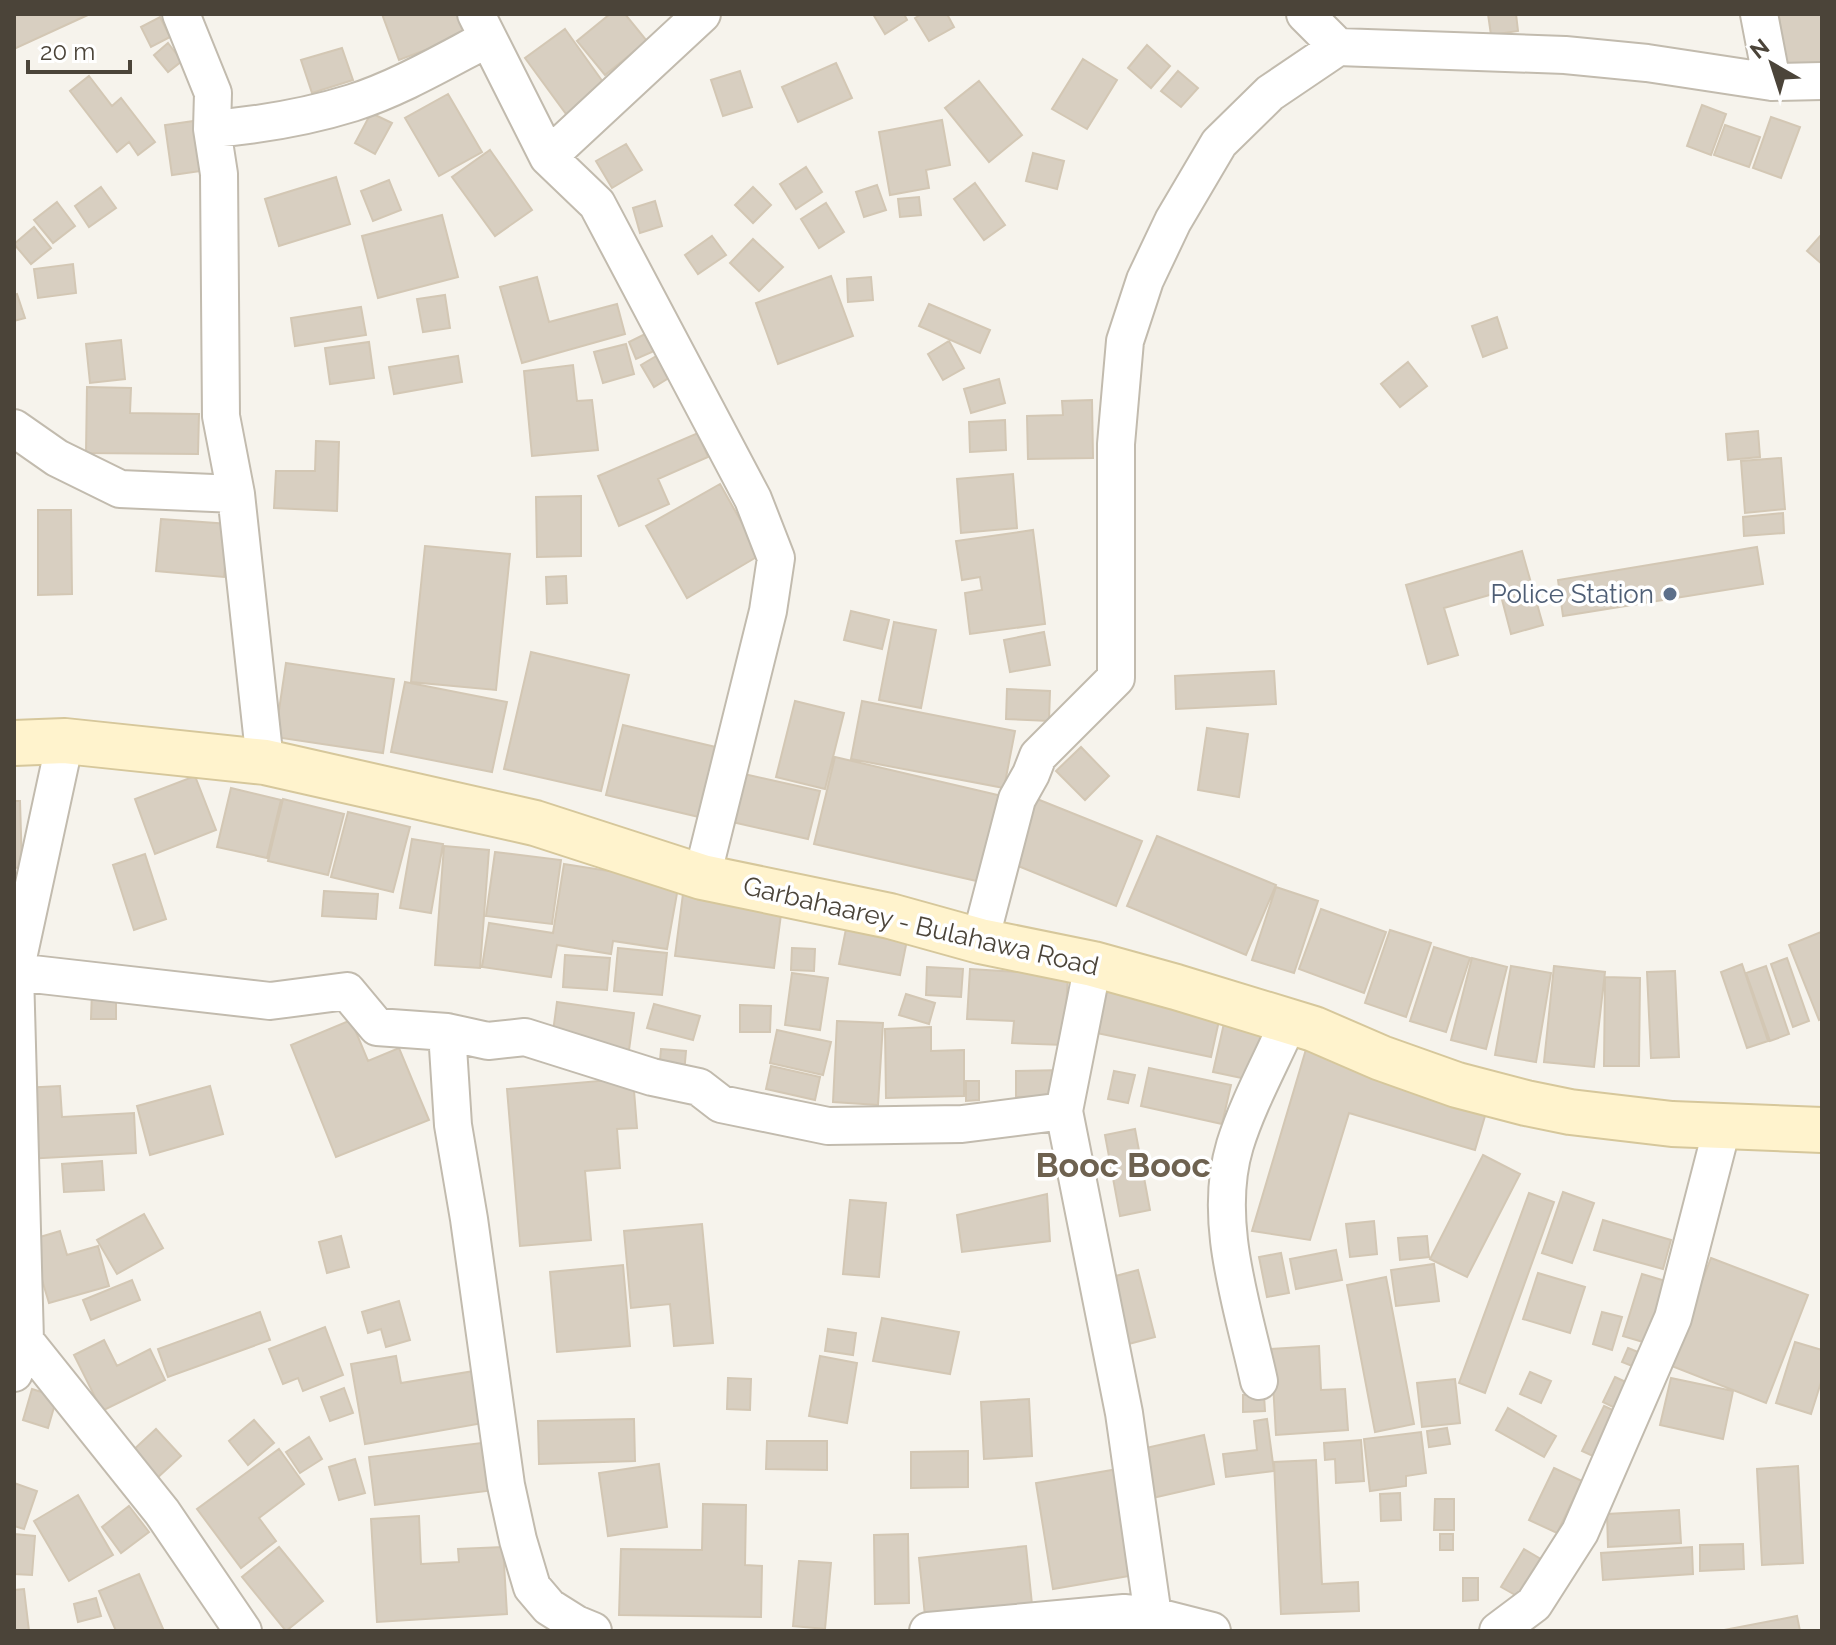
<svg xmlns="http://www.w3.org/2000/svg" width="1836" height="1645" font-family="Raleway,sans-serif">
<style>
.building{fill:#d8cfc1;stroke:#d3c7b4;stroke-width:2}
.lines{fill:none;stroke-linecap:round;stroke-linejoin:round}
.minor-casing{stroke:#c2bbae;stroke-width:40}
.secondary-casing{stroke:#d6c79b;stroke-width:48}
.minor{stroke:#fff;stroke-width:36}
.secondary{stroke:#fff3cd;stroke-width:44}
.service-dot{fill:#5c6f8a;stroke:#fff;stroke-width:3}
.labels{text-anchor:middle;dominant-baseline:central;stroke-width:7;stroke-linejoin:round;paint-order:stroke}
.service-label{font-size:26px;fill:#4e5e75;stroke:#fff;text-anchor:end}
.street-label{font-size:26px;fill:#4b4439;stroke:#fff}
.district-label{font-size:34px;font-weight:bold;fill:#6e6250;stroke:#fff}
</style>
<rect width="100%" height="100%" fill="#f6f3ec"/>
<path class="building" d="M14,14h76l-76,35z
M382,14h75l8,21 -66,25z
M610,14h15l22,27 -42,34 -28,-34z
M873,14h31l3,6 -22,14z
M922,14h25l7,13 -25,14 -14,-23z
M1488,14h28l2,17 -27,4z
M1822,14v49l-37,4 -6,-52z
M160,17l10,20 -19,10 -10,-20z
M565,29l43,60 -39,29 -44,-60z
M168,43l14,18 -14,11 -14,-17z
M1147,45l23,21 -19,22 -23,-20z
M342,48l11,32 -41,13 -11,-33z
M1083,59l34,21 -30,49 -35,-20z
M836,63l16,35 -54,24 -16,-35z
M740,71l12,36 -29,9 -12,-36z
M1178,71l20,17 -17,19 -20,-16z
M89,76l23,30 9,-8 34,44 -17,13 -9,-13 -12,10 -47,-61z
M979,81l43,54 -33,27 -44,-54z
M448,94l34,58 -43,24 -34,-58z
M1702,105l24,9 -15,41 -24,-9z
M371,113l21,10 -17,31 -20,-11z
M1771,117l29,10 -19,51 -28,-10z
M942,120l8,45 -24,5 3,18 -39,7 -11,-63z
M194,121l7,50 -29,4 -7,-50z
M1725,125l35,12 -11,30 -35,-12z
M626,144l16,26 -30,18 -16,-27z
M490,150l42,60 -37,26 -43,-59z
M1033,153l31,8 -7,28 -31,-8z
M806,167l16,25 -26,17 -16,-25z
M336,177l14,47 -71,22 -14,-47z
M389,180l12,30 -28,11 -12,-30z
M975,183l30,42 -21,15 -30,-41z
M877,185l9,25 -22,7 -8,-25z
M101,187l15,21 -27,19 -14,-21z
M753,187l18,18 -18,18 -18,-18z
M919,197l2,18 -21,2 -2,-18z
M655,201l7,25 -22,7 -7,-25z
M57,202l18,24 -22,17 -19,-23z
M826,203l18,29 -25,16 -18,-29z
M442,215l16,62 -80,21 -16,-62z
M34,227l17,21 -20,16 -17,-20z
M1822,234v30l-15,-13z
M712,236l14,19 -28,19 -13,-19z
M753,239l30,28 -24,24 -29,-28z
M73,264l3,29 -38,5 -4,-29z
M831,276l22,60 -75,28 -22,-61z
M537,277l12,45 68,-18 8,30 -103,29 -22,-76z
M871,277l2,23 -25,2 -1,-23z
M17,294l8,24 -11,3v-26z
M445,295l5,33 -27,4 -6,-33z
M929,304l61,26 -10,23 -61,-27z
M361,307l5,28 -71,11 -4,-28z
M1497,317l10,31 -24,9 -11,-31z
M653,330l8,18 -25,11 -7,-17z
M121,340l4,39 -35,4 -4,-39z
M949,341l15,27 -21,12 -15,-26z
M369,342l5,36 -44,6 -5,-36z
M626,344l8,30 -31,9 -9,-31z
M665,351l12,22 -23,14 -13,-22z
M458,356l4,26 -68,12 -5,-27z
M1408,362l19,24 -27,21 -19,-23z
M573,365l4,36 15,-1 6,50 -66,6 -8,-85z
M999,379l6,24 -34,10 -7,-24z
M87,387l44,1 -1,25 69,1 -1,40 -112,-1z
M1092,400l1,58 -65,1 -1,-43 36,-1 -1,-14z
M1005,420l1,30 -36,2 -1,-30z
M1758,431l2,26 -32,3 -2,-26z
M698,433l10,24 -50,22 11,25 -50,22 -21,-50z
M316,441l23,1 -2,69 -63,-3 2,-37h39z
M1781,458l4,51 -40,4 -4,-52z
M1013,474l4,54 -56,5 -4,-54z
M720,484l40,71 -73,43 -41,-72z
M581,496v60l-44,1 -1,-60z
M38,510h33l1,84 -34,1z
M1783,513l1,20 -40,3 -1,-19z
M161,519l68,5 -5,53 -68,-6z
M1033,530l12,94 -75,10 -5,-41 17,-3 -2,-13 -18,3 -6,-39z
M425,546l85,8 -14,136 -85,-8z
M1757,547l6,37 -200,32 -5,-36z
M1522,551l21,74 -32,9 -11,-42 -56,16 14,47 -30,9 -22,-79z
M566,576l1,27 -20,1 -1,-27z
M851,611l38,9 -7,29 -38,-9z
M894,622l42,8 -15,78 -42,-8z
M1044,632l6,33 -40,7 -6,-32z
M531,652l98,23 -28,116 -97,-22z
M286,663l108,16 -11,74 -108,-16z
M1274,671l2,33 -100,5 -1,-33z
M405,682l102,20 -15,70 -101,-20z
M1007,689l43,2 -1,30 -43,-2z
M795,701l49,12 -19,76 -49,-12z
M862,701l153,30 -11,57 -153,-29z
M623,725l97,23 -17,70 -97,-23z
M1207,728l41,6 -9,63 -41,-7z
M1081,747l28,29 -24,24 -29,-29z
M835,757l167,39 -21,86 -167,-38z
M744,774l76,17 -12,48 -76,-17z
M195,776l21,54 -61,24 -20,-55z
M231,788l50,12 -14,58 -50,-11z
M283,799l61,15 -16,61 -60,-14z
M1037,799l105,42 -26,65 -105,-43z
M14,801h6l2,66 -8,1z
M348,812l62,15 -17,65 -62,-15z
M1157,836l119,49 -30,70 -119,-49z
M412,839l31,5 -12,69 -31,-5z
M444,846l45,4 -9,118 -45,-3z
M495,852l66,8 -9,64 -66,-8z
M145,854l21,65 -32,11 -21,-65z
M564,864l115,18 -12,67 -54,-8 -2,13 -54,-9 -6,32 -69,-10 7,-44 64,10z
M684,886l99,13 -9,69 -99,-12z
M1276,887l42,14 -24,72 -42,-13z
M324,891l54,3 -2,25 -54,-3z
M1321,909l65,23 -22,61 -65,-24z
M846,929l61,11 -7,35 -61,-11z
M1390,930l41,13 -25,74 -41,-14z
M1821,932l1,86 -3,2 -30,-75z
M1434,947l36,11 -24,74 -36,-11z
M618,948l49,5 -5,42 -48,-4z
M792,948l23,1 -1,22 -23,-1z
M565,955l45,3 -3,32 -44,-3z
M1472,958l35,9 -21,82 -35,-9z
M1787,958l22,63 -16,6 -22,-63z
M1742,964l26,77 -21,7 -26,-76z
M1511,966l40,7 -15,89 -41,-7z
M1554,966l51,6 -11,95 -50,-5z
M1766,966l23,68 -19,7 -24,-68z
M927,967l36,2 -2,28 -35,-2z
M970,969l98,6 -4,70 -52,-2 2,-22 -47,-2z
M1675,971l4,86 -28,1 -4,-86z
M792,973l36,5 -8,52 -35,-5z
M1605,977l35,1 -1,88h-35z
M1104,981l118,26 -11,50 -119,-25z
M92,991l24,1v27h-25z
M906,994l29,9 -6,21 -30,-9z
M557,1002l77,11 -5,37 -77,-11z
M654,1004l46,12 -7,24 -46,-12z
M740,1005l31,1 -1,26h-30z
M1227,1010l43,9 -14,62 -43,-9z
M351,1020l17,41 31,-13 30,72 -93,37 -45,-112z
M837,1021l46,2 -5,82 -45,-3z
M931,1027v24l33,-1v46l-78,2 -1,-69z
M777,1030l54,12 -8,33 -53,-12z
M1307,1046l183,53 -15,51 -126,-37 -39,127 -58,-9z
M661,1049l25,2 -2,23 -25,-2z
M771,1066l49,11 -5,23 -49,-11z
M1149,1068l82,17 -9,39 -81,-18z
M1064,1070v26l-48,1v-26z
M1114,1071l21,4 -7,28 -20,-4z
M633,1078l4,50 -20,1 3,39 -35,3 6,69 -71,6 -13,-157z
M966,1081h13v19l-13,1z
M60,1086l2,31 72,-4 2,40 -111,6 -3,-71z
M210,1086l13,48 -73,21 -13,-49z
M1135,1129l15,81 -30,6 -15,-81z
M1483,1155l37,19 -53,103 -37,-18z
M102,1161l2,29 -40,2 -2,-28z
M1563,1192l31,11 -22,60 -30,-10z
M1529,1193l25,9 -69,191 -26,-10z
M1047,1194l3,47 -88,11 -5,-37z
M850,1200l36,3 -7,74 -36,-3z
M144,1214l19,34 -46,26 -20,-34z
M1603,1220l68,20 -8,29 -69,-19z
M1374,1221l3,33 -27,3 -4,-33z
M702,1224l11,119 -39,3 -4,-42 -39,4 -7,-77z
M60,1231l7,24 31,-9 11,40 -60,17 -19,-63z
M341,1236l8,31 -22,6 -8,-31z
M1427,1236l2,21 -29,3 -2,-22z
M1336,1250l6,30 -46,9 -6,-30z
M1281,1253l8,40 -22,4 -8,-40z
M1711,1258l97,37 -42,108 -97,-38z
M1434,1264l5,37 -43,5 -5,-36z
M623,1265l7,81 -73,6 -7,-80z
M1138,1270l17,67 -30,8 -17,-67z
M1538,1273l47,14 -15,46 -47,-14z
M1642,1274l30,9 -19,62 -30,-9z
M1386,1277l28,147 -39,8 -28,-147z
M132,1280l8,20 -49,20 -8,-20z
M399,1301l11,39 -24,7 -5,-18 -13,4 -6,-21z
M260,1312l10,28 -102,37 -10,-28z
M1602,1312l20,5 -10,33 -19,-6z
M882,1318l77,14 -9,42 -77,-13z
M325,1327l18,48 -40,16 -5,-13 -15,6 -14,-35z
M828,1329l28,4 -3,22 -28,-4z
M104,1340l13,26 33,-17 15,31 -63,31 -28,-56z
M1795,1342l27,8v29l-11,35 -35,-11z
M1319,1346l2,44 24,-1 3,41 -72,5 -5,-86z
M1628,1348l25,10 -6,14 -25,-10z
M396,1356l5,27 73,-12 9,52 -118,21 -14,-80z
M820,1356l37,7 -10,60 -38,-7z
M1530,1372l21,9 -10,22 -21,-9z
M1615,1377l13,6 -13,25 -12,-6z
M728,1378l23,1 -1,31 -23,-1z
M1671,1378l62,13 -10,48 -63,-14z
M1455,1379l5,44 -38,4 -5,-44z
M344,1388l9,25 -23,8 -9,-24z
M32,1389l25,8 -9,31 -25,-8z
M1243,1395h21l1,16 -22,1z
M1029,1399l3,57 -48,3 -3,-57z
M1604,1406l24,11 -22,45 -24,-11z
M1508,1408l48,28 -12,21 -48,-27z
M634,1419l1,42 -96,3 -1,-43z
M1267,1419l7,52 -48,6 -3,-23 34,-4 -3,-29z
M254,1420l20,23 -26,22 -19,-24z
M1447,1428l3,16 -21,3 -2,-16z
M156,1429l25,27 -25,23 -26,-26z
M1421,1432l5,41 -20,3v10l-36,5 -6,-52z
M1204,1435l10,49 -66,15 -11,-49z
M309,1437l13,22 -22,14 -14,-21z
M1361,1440l3,41 -28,2 -1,-24 -10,1 -1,-17z
M767,1441h60v29l-61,-1z
M489,1442l6,48 -120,15 -6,-48z
M279,1449l25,35 -45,34 17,23 -35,27 -44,-59z
M968,1451v36l-57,1v-36z
M355,1459l10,34 -26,7 -10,-33z
M1316,1460l6,124 36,-2 1,29 -78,3 -7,-152z
M659,1464l8,63 -59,9 -9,-63z
M1798,1466l5,97 -41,2 -5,-96z
M1554,1468l28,13 -25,52 -28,-13z
M1118,1469l17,106 -82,14 -17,-106z
M14,1483l23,8 -13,38 -10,-3z
M1400,1493l1,27 -20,1 -1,-27z
M78,1495l35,60 -44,26 -35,-60z
M1435,1499h19v31h-20z
M703,1504l43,1 -1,60 17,1 -1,51 -142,-2 2,-66 81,1z
M129,1506l20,26 -28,21 -19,-26z
M1679,1510l2,33 -73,4 -1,-33z
M419,1516l2,48 38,-2 -1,-13 45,-2 4,67 -130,8 -6,-103z
M14,1534l21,2 -3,39 -18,-1z
M908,1534l1,69 -34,1 -1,-69z
M1440,1534h13v16h-13z
M1743,1544l1,25 -44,2v-26z
M1026,1546l6,58 -107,12 -6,-58z
M279,1547l44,54 -37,30 -44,-54z
M1692,1547l1,27 -90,6 -2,-27z
M1524,1549l22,13 -22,38 -23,-13z
M799,1561l32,2 -6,66 -32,-3z
M139,1574l25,57h-48l-17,-40z
M1463,1578h15v22l-15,1z
M24,1589l5,42h-15v-41z
M96,1598l5,18 -23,6 -4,-18z
M1797,1616l3,15h-81z"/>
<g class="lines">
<g class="minor-casing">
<path id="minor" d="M181,14l32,79 -1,36 7,45 2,242 15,78 29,268
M476,14l72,143 49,47 156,295 23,59 -8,53 -66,266
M1305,14l33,33
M1759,14l13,68
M212,129c47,-4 95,-12 140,-26 47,-15 91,-41 135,-64
M548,157l154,-143
M14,428l43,30 63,31 116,5
M980,941l37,-142 14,-25 7,-18 78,-78v-234l9,-103 20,-61 28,-59 46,-78 51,-50 68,-46 227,8 82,8 125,19 50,-1
M1093,964l-29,147 60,302 29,203
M15,972l255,29 77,-10 30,36 70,5 6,93 16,94 37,266 12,55 14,47 17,20 27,17 17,7
M447,1032l41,9 37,-4 127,40 47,10 22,17 107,22 134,-2 102,-13
M14,1327l148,185 81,119
M14,1373l11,-32 -10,-369 50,-231
M1259,1381c-16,-74 -47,-160 -24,-236 13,-42 36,-83 54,-124
M928,1631l196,-18 29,3 59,15
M1498,1631l36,-27 46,-72 93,-214 49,-190"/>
</g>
<g class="secondary-casing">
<path id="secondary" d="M14,743l51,-2 200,21 270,61 167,54 188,39 90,25 113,23 83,23 138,42 67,29 76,27 69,18 44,9 102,12 150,6"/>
</g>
<use href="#minor" class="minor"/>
<use href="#secondary" class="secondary"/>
</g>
<circle class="service-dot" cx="1670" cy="594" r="8"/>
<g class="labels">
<g class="service-label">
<text x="1654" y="594">Police Station</text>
</g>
<g class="street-label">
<text transform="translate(921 926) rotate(13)">Garbahaarey - Bulahawa Road</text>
</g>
<g class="district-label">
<text x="1123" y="1165">Booc Booc</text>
</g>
</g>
<rect width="1836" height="1645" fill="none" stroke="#4b4439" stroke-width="32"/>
<g transform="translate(1772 64) rotate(321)" stroke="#ffffff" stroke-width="6" paint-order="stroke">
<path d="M0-6L14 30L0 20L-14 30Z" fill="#4b4439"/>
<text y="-12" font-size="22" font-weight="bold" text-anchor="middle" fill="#4b4439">N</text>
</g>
<path d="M28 60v12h102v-12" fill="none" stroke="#4b4439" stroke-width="4"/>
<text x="40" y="60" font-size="24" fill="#4b4439" stroke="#ffffff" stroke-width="6" paint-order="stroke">20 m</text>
</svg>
